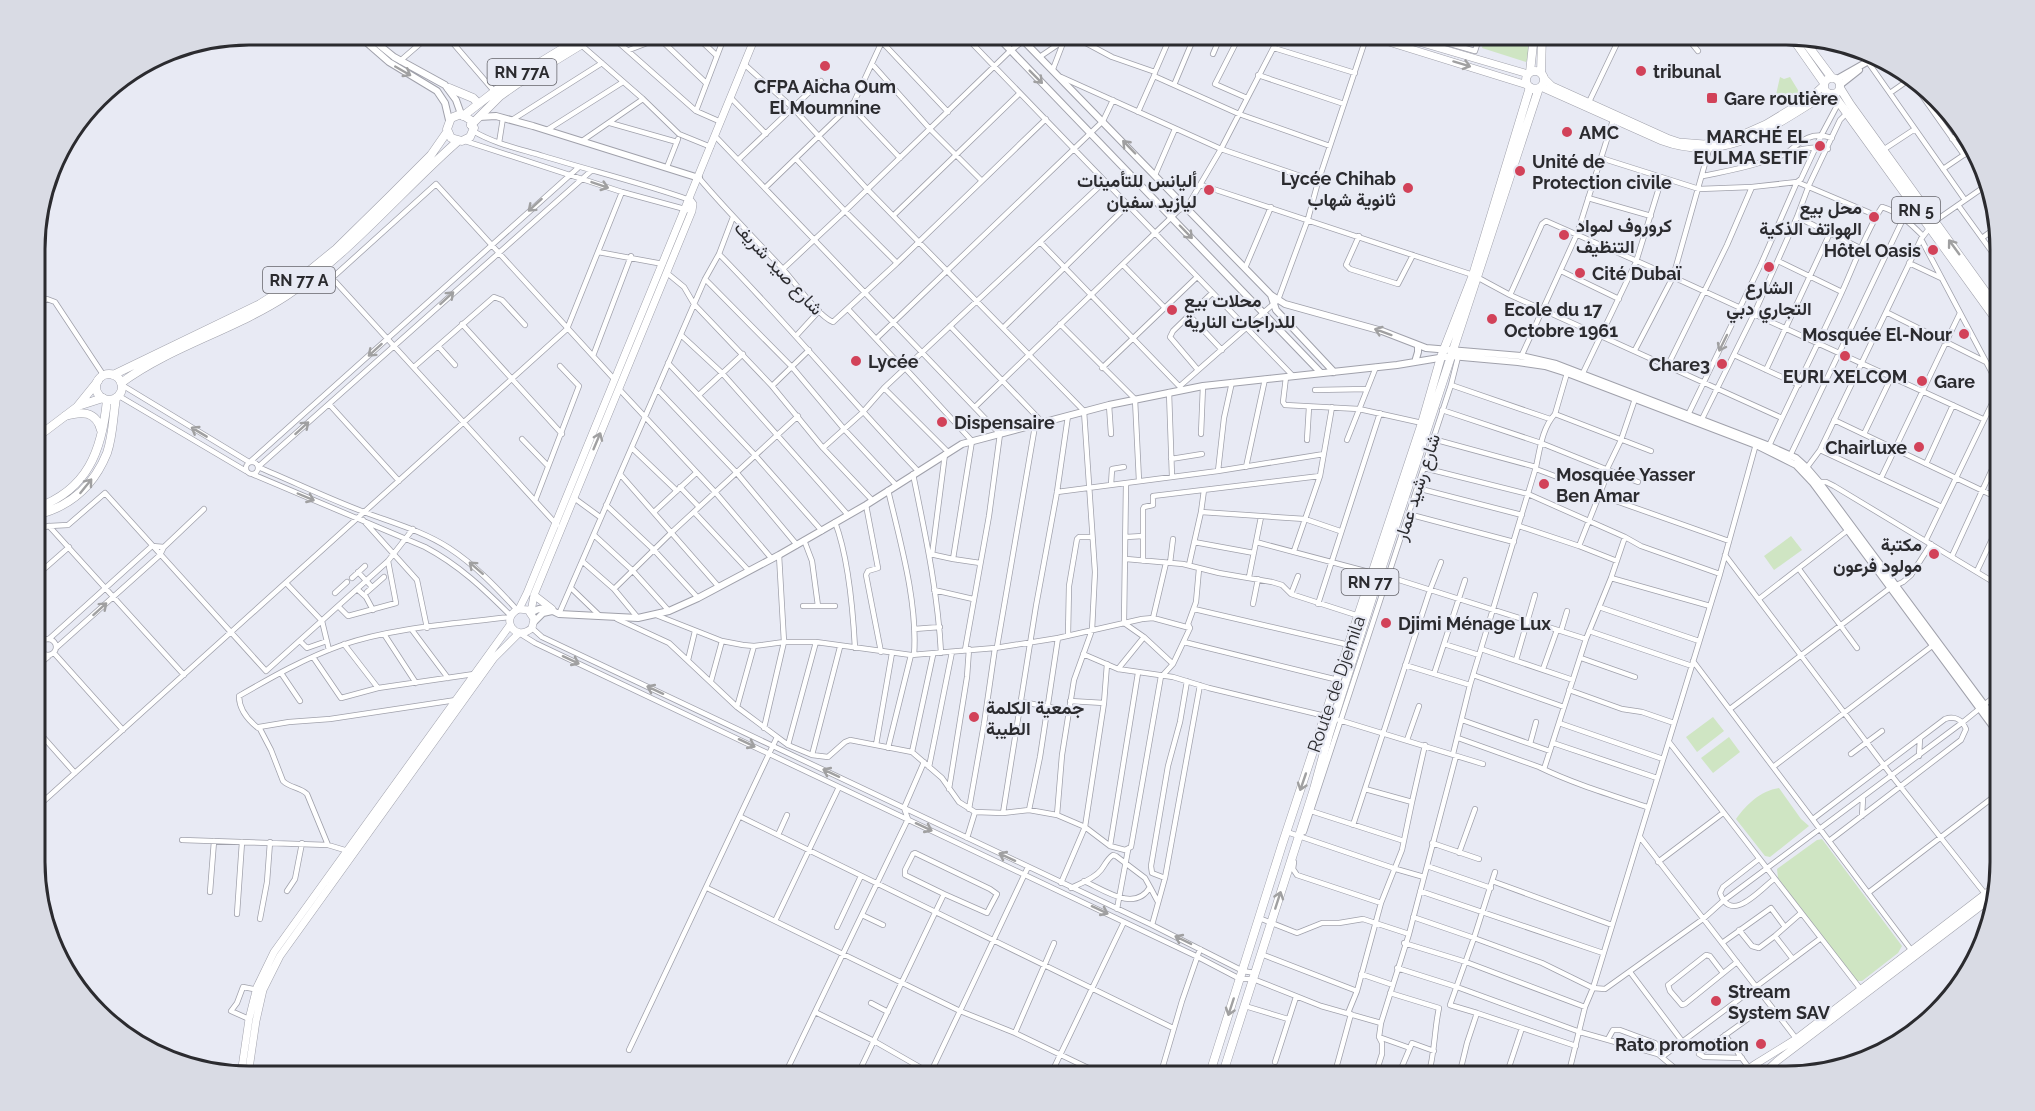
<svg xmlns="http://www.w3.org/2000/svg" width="2035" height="1111" font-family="Raleway,Vazirmatn,sans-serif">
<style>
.green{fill:#cfe5c3}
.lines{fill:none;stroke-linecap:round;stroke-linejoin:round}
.minor-casing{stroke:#a0a1ab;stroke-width:6}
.tertiary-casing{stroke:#a0a1ab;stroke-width:8}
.secondary-casing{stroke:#a0a1ab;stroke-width:8}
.primary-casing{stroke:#a0a1ab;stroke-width:9}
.trunk-casing{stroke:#a0a1ab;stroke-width:9}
.minor{stroke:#fff;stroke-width:4.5}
.tertiary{stroke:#fff;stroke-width:6}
.secondary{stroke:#fff;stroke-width:7}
.primary{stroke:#fff;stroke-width:8}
.trunk{stroke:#fff;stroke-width:8}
.oneway{stroke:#a0a0a1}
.poi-dot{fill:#d24259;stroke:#e8eaf4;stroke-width:2}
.labels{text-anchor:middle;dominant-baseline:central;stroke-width:4.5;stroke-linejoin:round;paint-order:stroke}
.shield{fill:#e8eaf4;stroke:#64646a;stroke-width:1.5}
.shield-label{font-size:16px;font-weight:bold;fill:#2b2b2f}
.poi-label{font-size:18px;font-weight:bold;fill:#2b2b2f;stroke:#e8eaf4;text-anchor:start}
.street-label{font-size:18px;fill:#2b2b2f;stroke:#e8eaf4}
.rim{fill:none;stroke:#2b2b2f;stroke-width:3}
</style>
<rect width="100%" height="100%" fill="#e8eaf4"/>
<path class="green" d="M1485,35h47l-1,16 -5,11 -44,-14z
M1780,77l4,2 6,-2 11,18 -8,8 -18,-4z
M1791,536l11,14 -28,20 -10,-14z
M1713,717l11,14 -27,21 -11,-15z
M1729,737l11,15 -27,21 -12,-15z
M1779,788l22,31 8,7 -39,31 -5,-1 -29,-37c11,-15 24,-28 43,-31z
M1822,839l80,107 -4,7 -36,28h-6l-78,-103 -1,-9 40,-29z"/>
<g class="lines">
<g class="minor-casing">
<path id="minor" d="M446,35l48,56
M610,35l86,76 25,11
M695,35l21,20
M964,35l329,341
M1071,35l41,22 43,15 -1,4 85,38 91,32
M1140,35l27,9
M1240,35l-25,49 32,14
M1419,35l56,16 5,-16
M1685,35l13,16
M659,38l47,45
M882,42l66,70
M580,44l63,55 36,35 32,13
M1274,48l81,25
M629,50l39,-15
M1213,54l8,-19
M1041,56l31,-21
M400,61l30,-26
M1868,62l97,138
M744,64l49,44 74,81 217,222 11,161 -3,58 -18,50 -12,75 -5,60
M872,64l58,65 52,52
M1053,69l10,-26
M1155,72l16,-37
M1258,75l86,29
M1061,77l160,72 97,33
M1911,80l53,75
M1174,85l21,-50
M1890,93l20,-14
M731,98l35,36
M1589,102l32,-67
M851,106l49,52
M696,111l29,-76
M1138,112l16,-36
M1937,116l7,-5
M512,120l90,-57
M610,123l67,19
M547,130l76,-48
M473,131c22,13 47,18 70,25 49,15 99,27 147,44
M715,136l285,298 -11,82 -24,134
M1952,139l12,-9
M465,141l157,51 70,19
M582,141l61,-42
M499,143l4,-25
M1883,150l32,-21
M1787,153c15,-13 25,-22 45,-15
M1601,158l98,31 53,-2 45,-5 78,33
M796,159l49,52 52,52
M738,160l83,-79
M667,167l11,-28
M1943,169l28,-19
M1155,175l20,-46
M1703,176c19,-4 37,-7 56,-13 21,-6 47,-20 69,-14
M699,178c26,31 55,60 83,90 12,13 36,48 51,54l64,-59 149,-144
M1201,185l272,90 37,20 272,123
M766,187l88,-85 31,-67
M1588,198l63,18
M1958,205l42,58
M894,215l126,-122
M1797,217l65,32
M1359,236l-13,29 4,4 48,15 15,-29
M1982,238l15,-11
M1921,239l79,149
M1040,242l141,146
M598,252l65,12
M719,254c69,70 131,146 199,217
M1778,261l64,31
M1909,263l32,15
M1123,265l42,43
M1245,268l26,-61
M783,269l62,-58 165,-160 21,-16
M1561,271l58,28
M667,273l17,14 10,17 78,82 51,62 49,52
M705,279l87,88 52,62 52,56
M1510,295l32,-71 4,-3 127,56 310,142
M36,306l11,-7 8,3 49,74
M848,309l56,60
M1886,312l100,50
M1189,315l33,35
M462,324l100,110
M1060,324l75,75 4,82
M950,326l93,97
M1003,328l125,-123
M681,335l41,38 126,142
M796,336l23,-25
M876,339l227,-218 10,-21
M438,346l17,19
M1635,350l38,-73 37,-131
M1734,355l65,30
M593,356l38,-100
M1521,357l56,-123 37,-117
M668,363l86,91 68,77
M1668,365l59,-120 25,-58
M414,367l80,-70 8,3 23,25
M905,368l67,73 -19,118
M1102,368l95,-91
M1198,370l-28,-33 3,-6 39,-38
M1766,370l64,-137
M1582,375l54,-113 26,-84
M1286,377l-3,25 2,3 74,4 63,14
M122,385l127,77
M1451,385l99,34
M772,386l37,-36
M1180,386l98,-86 30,-81 10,-37 49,-147
M884,388l64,64
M619,389l96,103 57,67
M657,389l79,83 61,73
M1315,390l52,-1
M1169,392l3,85
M700,394l43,-40
M119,396l127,75
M329,404l70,77
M1109,405l2,29
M975,407l180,-174 24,-23 8,-3 34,-58 59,-114
M1442,410l99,33 97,39
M1555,414l96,37
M1687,417l74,-153 36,-82 4,-3 21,-45 17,-32
M1702,419l52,-105 43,-97 12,-32 31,-65 7,-7
M1834,420l166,79
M1201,434l2,-48
M1864,434l28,-58
M522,439l26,27
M1433,439l103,28
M1307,440l2,-33
M1347,440l29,-73
M1756,444l-36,130 -127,414 12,1 98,-70 20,-18 240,-179 37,-30
M632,448l45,43
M823,448l39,-35 22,-25 221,-207
M1768,448c24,-52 49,-102 73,-154 13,-28 25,-63 41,-87 17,5 28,16 41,29
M1820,450l122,57
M1790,456l114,-239
M1171,459l31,-5
M251,461l328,-294
M246 468a6 6 0 1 1 12 0a6 6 0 1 1-12 0Z
M1926,464l27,-59
M258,467l333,-296
M258,467c36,15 71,32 106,45 29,11 59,19 85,36 26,17 47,39 68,62
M1246,467l19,-88
M1424,468l104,26 97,43 16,9 79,28
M1536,469l24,9
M1805,470l15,-20 101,-211 14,-18 49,-34
M1218,471l6,-53 8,-36
M252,474l173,73c34,18 59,42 86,69
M620,474l98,112
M913,474c12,59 25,119 28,179
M1588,477l16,6
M1881,478l79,-165
M1819,482h7l8,4 166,100
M1126,483l-2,140 20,14 29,27
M1111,485l1,-16 12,-2
M680,487l19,20
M1417,488l105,27
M888,490c12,51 30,113 26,165
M1057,492l161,-21 106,-17
M1599,495l130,46
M574,498l26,19
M535,501l44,-115 -19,-20
M606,505l48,45 44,48
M866,505l12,63 -10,3 -2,4 15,77
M654,512l42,-39
M694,512l55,59
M1201,512l104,7 35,12
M1408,514l106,28
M363,520l54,60 10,48
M835,522c13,34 18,89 20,126
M557,525l-225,-247 104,-94 178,195
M49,526l135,149
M1519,526l60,20 38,15
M36,529l13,-3 19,-1 37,-32 161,178 122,-110 25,-32
M594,535l39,36 36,40
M1126,537l17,-1
M804,540l8,21 6,45
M1926,540l74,-153
M1194,542l60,11
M1256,542l143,38 187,59
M1579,546l25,-63 3,-14 14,-29 14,-41
M1294,551l26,-75 12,-69
M930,554l23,5 27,4
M932,555l13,-101
M1725,555l167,221 94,119
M1952,556l48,-104
M1126,559l57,5 36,9 53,9 10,3 9,9 68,22
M582,561l32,28 24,29
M1143,561v-52l1,-2 9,-2v-9l167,-20
M1170,563l3,-24
M1189,565l12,-53 3,-22
M1799,569l58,79
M1977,571l23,-49
M358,572l14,15
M36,576l33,-29
M1249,577l12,-60
M352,578l13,-12
M1611,578l99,28
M286,583l36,38 7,29
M571,588l29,28
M357,589l9,8 7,13
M614,589l58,-57 126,-116
M934,590l39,9
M367,592l17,-15
M335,593l12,-11
M1291,594l7,-18
M1759,599l89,-69
M1253,604l5,-25
M1318,604l62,-191
M338,606l10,10 48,-13 -8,-42
M803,606h32
M1599,607l100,34
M1194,609l155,36
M559,614l146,-335 14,-25 14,-37
M656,615l66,26 21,4 11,1 30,-4h32l95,13 84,-7 63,-10 84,-19 11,-1 37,10 -17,36 -10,11
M1153,618l13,-55
M617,619l52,24 68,64
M532,628l10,9 610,288 91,46 12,2
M1190,628l-2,-4 8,-22 3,-33
M914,629l26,-2
M412,630l36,48
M1561,631l6,-20
M1589,631l103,35
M36,633l7,7
M519,633l16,10 663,314 42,22h13l68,27 60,17
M384,634l32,49
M1068,635l1,-49 8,-47 2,-2h13
M40 647a8 8 0 1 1 16 0a8 8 0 1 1-16 0Z
M49,639l103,-93 12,1
M300,641l7,7 20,-7
M1184,642l154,38
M344,644l34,44
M1444,644l35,11
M754,646l-17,61 51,38 24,10 28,-108
M997,647l38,-221
M56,648l104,-93 4,-8 40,-38
M1481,649l92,31
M54,653l69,77
M1083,654l35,15 55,8 36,11 116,28
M313,657l28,41 37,-10 96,-14
M1581,658l54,19
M688,660l7,-29
M1516,660l19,-65
M1693,661l219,290
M1405,665l65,20
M36,667l13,-11
M1118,669l26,-32
M1543,669l14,-39
M281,673l19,28
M1138,673l-28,173 15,4 6,-3 30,-171
M1434,674l31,-94
M1473,675l91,32
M711,681l11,-40
M1569,690l53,19 20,3 32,11
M1070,701l34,2
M1021,702l48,8
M1730,709l160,-121 13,-6 8,-7 20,-31
M1339,720l144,44
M1462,720l88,31
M1559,723l104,36
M258,728c-10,-8 -19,-18 -19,-32 33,-19 66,-38 103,-51 53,-18 113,-21 168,-28
M764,728l20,-86 -5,-87
M36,729l39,44
M1458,738l81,29c35,17 72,28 108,40
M1407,740l12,-34
M1669,742l193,249
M1553,743l104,35
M1530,744l6,-22
M788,745l28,-103
M876,745l16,-92
M888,748l23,-93
M912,752l21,-97
M1453,754l17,-69 66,-218c4,-18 6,-39 19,-53l12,-41
M1851,754l31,-23
M812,755l16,2 17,-15 5,-2 62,12 30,26 17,24 16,10 28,1 26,-3 28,5 28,12 19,-124 3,-39
M1919,756l1,-18
M929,767l23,-115
M1773,767l159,-121
M1544,769l42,-130 25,-61 14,-41
M36,788l10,11
M949,789l18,-112 2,-28
M1365,789l47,13 13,-57
M36,808l531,-479 55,-137
M969,809l15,-85 11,-76
M1029,810l11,-53 18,-119
M1311,811l93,30
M1003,813l33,-207 21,-114 11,-76
M1862,816l1,-18
M741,817l432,211
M1813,819l132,-100c9,-3 17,0 21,10l-5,11 -132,101
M1353,825l77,-235 11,-28
M1287,832l109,37 28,8
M1304,832l113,-344 34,-103 7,-28
M778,835l9,-20
M1640,837l158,204
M967,838l8,-26
M182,840l146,5 20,6
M1432,843l47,16
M328,845l-21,-51c-7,-7 -17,-6 -24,-13l-12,-31 -12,-23 30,-5 41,-3 126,-19
M1459,853l16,-44
M1759,859l-36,28 -3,6c11,31 39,-2 54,-14
M1294,862l-1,7 4,6 84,28
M1658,862l65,-49
M1427,866l64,22
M1028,867l-68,144 55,22 90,43
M1165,878l-13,-5 -1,-7 17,-100 12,-44 7,-41
M1084,881c20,9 51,32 66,6l8,15
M1492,881l120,44
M1061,883l24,-56 25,19
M707,888l253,123 -31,65
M1071,888c10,-5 23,-9 30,-18 4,-5 6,-11 12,-15l3,1 29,22 5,9
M287,891l8,-12 7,-36
M1420,891l183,62
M210,892l4,-51
M1868,893l132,-101
M1117,909l11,-59
M237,914l5,-72
M862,915l21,10
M1413,917l61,21 21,-66
M1259,918l38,15 25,-10h17l24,-4 46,15
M260,919l7,-37 3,-40
M775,921l64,-134
M1152,925l13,-47 35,-193
M837,927l24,-51
M1739,930l13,16 7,2 16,-12 26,-23
M1775,936l17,22
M1404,943l62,19 119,45
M1722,943l49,-35 14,19
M1261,954l96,37
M1397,968l60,19 123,45 78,22 26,22
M1630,972l52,69
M1723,973l-13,-17 -4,-1 -38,30 2,6 12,14 3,-1 52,-42
M1361,974l32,11
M1390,993l49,15c-5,23 -4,46 -11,68
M871,1003l17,9
M1245,1006l43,13
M815,1012l59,29 56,32
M1348,1013l9,-22 24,-88 21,-53 10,-48
M1477,1013l45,15
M249,1019l-18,-8 6,-8 6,-16 16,3
M1015,1033l39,-90
M1725,1035l24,33
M1379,1037l31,11
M1608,1039l5,-9h7l35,13 4,5 -1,6
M629,1050l148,-313
M1662,1057l159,-119
M1742,1058l-38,-1 -5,-3 50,-36
M1275,1062l21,-65
M784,1076l124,-257 -4,-11 20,-46
M857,1076l87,-182 -39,-19v-5l8,-16 2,-1 75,36 7,5 -10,19 -43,-19
M1050,1076l74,-154
M1160,1076l22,-75 18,-52
M1334,1076l17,-62
M1375,1076l7,-22v-11l-3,-6 2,-14 28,-89 47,-178
M1398,1076l14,-33 22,8
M1459,1076l8,-33 10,-30 -27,-8 24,-67 68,25 51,25 -8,19 -17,69
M1506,1076l16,-48 54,18"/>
</g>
<g class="tertiary-casing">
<path id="tertiary" d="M358,35l31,27 48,29 8,12 4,17
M367,35l27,22 51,28 11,15 5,14
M996,35l325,338
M1018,35l253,260 14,9 97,27 44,17 95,8 35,8 211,81 29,13 11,10 12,14 181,244
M1837,79l37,-21
M1840,85l19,-15
M479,117l17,-1 37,10 166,52
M1271,295l5,15 58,62
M1415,362l3,-10v-6
M531,613c11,-8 18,-4 28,1l79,4 31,-7 29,-13 81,-43 87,-50 96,-61 147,-39 94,-19 194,-21 54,-9 67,6 27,4 22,7 189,72 40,20 17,18 187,253
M534,622l9,-9 9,-2"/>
</g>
<g class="secondary-casing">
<path id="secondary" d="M1366,35l161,50
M1395,35l133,39
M1544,78l8,8 115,52 12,4 25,2 26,-4 36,-16 46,-28 12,-11
M1541,87l121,54c65,24 113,-16 166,-48
M534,595l18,14
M519,609l9,1 6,9 -2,9c-17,15 -33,-10 -13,-19l8,-16 229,-558
M531,612l3,-17 158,-384 1,-7 -3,-4
M1749,1068l5,8
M241,1074l8,-55 8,-32 17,-35 236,-327
M248,1076l8,-55 7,-31 17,-34 214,-298 25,-25
M1740,1076l14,-11 42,-26 201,-154
M1761,1076l16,-15 217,-165"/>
</g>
<g class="primary-casing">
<path id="primary" d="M1791,36l33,47
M1803,39l29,39
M1526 80a9 9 0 1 1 18 0a9 9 0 1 1-18 0Z
M1530,72l4,-37
M1541,73l1,-38
M1824 86a8 8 0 1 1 16 0a8 8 0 1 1-16 0Z
M449,88l24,10 5,5
M1840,88l10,16 150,208
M1833,94l167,231
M463,116l40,-31 82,-50
M471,125l29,-29 17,-12 80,-49
M78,406l25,-8
M36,438l41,-31 21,-26
M1209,1076l73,-231 140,-422 19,-66 32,-82 57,-188
M1222,1076l92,-287 15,-55 50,-158 160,-488"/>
</g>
<g class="trunk-casing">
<path id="trunk" d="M461,114l11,7 -1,4 3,3 -4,9 -8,4 -11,-3 -4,-9 4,-11z
M96 387a13 13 0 1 1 26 0a13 13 0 1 1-26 0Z
M113,375l147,-71 38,-24 38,-31 55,-54 40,-40 16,-23
M121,383c50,-37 113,-53 165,-87 65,-43 114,-104 172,-155
M65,416c17,-5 31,-5 36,14
M36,508c52,-18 66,-58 71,-108
M36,515c34,-8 58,-30 71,-62 6,-17 6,-37 9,-55"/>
</g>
<use href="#minor" class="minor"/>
<use href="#tertiary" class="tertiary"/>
<use href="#secondary" class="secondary"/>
<use href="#primary" class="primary"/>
<use href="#trunk" class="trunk"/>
</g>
<defs><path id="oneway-shaft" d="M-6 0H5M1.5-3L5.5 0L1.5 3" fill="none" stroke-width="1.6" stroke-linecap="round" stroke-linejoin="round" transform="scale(1.5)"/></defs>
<g class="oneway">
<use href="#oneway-shaft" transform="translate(1462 64) rotate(17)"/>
<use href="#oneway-shaft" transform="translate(403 71) rotate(30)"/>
<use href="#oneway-shaft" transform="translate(1036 77) rotate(45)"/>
<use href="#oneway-shaft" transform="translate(1129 147) rotate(-134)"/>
<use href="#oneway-shaft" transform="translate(600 185) rotate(19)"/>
<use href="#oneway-shaft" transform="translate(535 205) rotate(138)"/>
<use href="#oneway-shaft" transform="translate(1186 232) rotate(46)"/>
<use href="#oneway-shaft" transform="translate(1954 247) rotate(-126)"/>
<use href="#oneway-shaft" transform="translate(447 298) rotate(-42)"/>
<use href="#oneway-shaft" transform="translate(1383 332) rotate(-160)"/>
<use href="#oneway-shaft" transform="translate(1723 343) rotate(116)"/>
<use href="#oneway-shaft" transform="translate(375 350) rotate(138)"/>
<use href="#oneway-shaft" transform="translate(302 428) rotate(-42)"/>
<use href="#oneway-shaft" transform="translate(199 432) rotate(-149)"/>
<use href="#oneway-shaft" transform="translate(597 441) rotate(-67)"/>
<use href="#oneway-shaft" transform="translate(86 486) rotate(-51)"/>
<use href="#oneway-shaft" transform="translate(306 497) rotate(23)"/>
<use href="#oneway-shaft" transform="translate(476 568) rotate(-139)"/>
<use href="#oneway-shaft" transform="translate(100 609) rotate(-42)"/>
<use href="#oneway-shaft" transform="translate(571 660) rotate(25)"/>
<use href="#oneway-shaft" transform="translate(655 690) rotate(-155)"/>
<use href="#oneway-shaft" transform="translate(747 743) rotate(25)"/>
<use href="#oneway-shaft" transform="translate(831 773) rotate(-155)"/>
<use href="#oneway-shaft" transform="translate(1303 782) rotate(109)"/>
<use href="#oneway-shaft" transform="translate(924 827) rotate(25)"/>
<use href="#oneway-shaft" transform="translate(1007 857) rotate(-155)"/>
<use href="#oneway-shaft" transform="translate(1278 900) rotate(-72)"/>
<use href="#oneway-shaft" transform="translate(1100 910) rotate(25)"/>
<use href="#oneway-shaft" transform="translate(1183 940) rotate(-154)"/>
<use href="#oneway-shaft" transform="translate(1231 1007) rotate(108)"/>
</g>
<g class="poi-dot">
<circle cx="825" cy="66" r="6"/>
<circle cx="1641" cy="71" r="6"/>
<rect x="1706" y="92" width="12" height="12" rx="3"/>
<circle cx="1567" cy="132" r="6"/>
<circle cx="1820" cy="146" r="6"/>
<circle cx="1520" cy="171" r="6"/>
<circle cx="1408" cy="188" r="6"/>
<circle cx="1209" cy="190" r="6"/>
<circle cx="1874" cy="217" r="6"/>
<circle cx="1564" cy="235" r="6"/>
<circle cx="1933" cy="250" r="6"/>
<circle cx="1769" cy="267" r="6"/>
<circle cx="1580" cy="273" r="6"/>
<circle cx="1172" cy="310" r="6"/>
<circle cx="1492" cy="319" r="6"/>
<circle cx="1964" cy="334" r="6"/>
<circle cx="1845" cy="356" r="6"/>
<circle cx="856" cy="361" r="6"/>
<circle cx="1722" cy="364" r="6"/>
<circle cx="1922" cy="381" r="6"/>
<circle cx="942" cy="422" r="6"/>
<circle cx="1919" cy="447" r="6"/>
<circle cx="1544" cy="484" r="6"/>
<circle cx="1934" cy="554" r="6"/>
<circle cx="1386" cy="623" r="6"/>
<circle cx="974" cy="717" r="6"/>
<circle cx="1716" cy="1001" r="6"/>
<circle cx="1761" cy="1044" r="6"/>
</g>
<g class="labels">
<g class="shield">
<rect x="487.5" y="59" width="69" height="26" rx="4.5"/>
<rect x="1892" y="197" width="48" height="26" rx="4.5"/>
<rect x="263" y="267" width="72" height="26" rx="4.5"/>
<rect x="1341.5" y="569" width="57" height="26" rx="4.5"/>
</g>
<g class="shield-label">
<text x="522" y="72">RN 77A</text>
<text x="1916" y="210">RN 5</text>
<text x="299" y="280">RN 77 A</text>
<text x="1370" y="582">RN 77</text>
</g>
<g class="poi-label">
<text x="1653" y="71">tribunal</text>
<text x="825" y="86" text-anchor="middle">CFPA Aicha Oum<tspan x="825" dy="21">El Moumnine</tspan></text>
<text x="1724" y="98">Gare routière</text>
<text x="1579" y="132">AMC</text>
<text x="1808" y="136" text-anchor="end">MARCHÉ EL<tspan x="1808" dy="21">EULMA SETIF</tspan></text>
<text x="1532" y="161">Unité de<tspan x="1532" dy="21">Protection civile</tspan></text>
<text x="1396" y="178" text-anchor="end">Lycée Chihab<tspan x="1396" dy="21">ثانوية شهاب</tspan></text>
<text x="1197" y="180" text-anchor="end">أليانس للتأمينات<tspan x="1197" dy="21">ليازيد سفيان</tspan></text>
<text x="1862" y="207" text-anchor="end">محل بيع<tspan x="1862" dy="21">الهواتف الذكية</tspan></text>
<text x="1576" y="225">كروروف لمواد<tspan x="1576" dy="21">التنظيف</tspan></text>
<text x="1921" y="250" text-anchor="end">Hôtel Oasis</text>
<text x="1592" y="273">Cité Dubaï</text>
<text x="1769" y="287" text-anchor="middle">الشارع<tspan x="1769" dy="21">التجاري دبي</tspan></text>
<text x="1184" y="300">محلات بيع<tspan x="1184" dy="21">للدراجات النارية</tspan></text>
<text x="1504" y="309">Ecole du 17<tspan x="1504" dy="21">Octobre 1961</tspan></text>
<text x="1952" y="334" text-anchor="end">Mosquée El-Nour</text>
<text x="868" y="361">Lycée</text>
<text x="1710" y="364" text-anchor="end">Chare3</text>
<text x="1845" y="376" text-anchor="middle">EURL XELCOM</text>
<text x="1934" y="381">Gare</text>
<text x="954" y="422">Dispensaire</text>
<text x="1907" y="447" text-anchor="end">Chairluxe</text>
<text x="1556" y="474">Mosquée Yasser<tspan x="1556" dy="21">Ben Amar</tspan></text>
<text x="1922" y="544" text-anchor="end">مكتبة<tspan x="1922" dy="21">مولود فرعون</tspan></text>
<text x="1398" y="623">Djimi Ménage Lux</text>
<text x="986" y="707">جمعية الكلمة<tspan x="986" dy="21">الطيبة</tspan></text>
<text x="1728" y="991">Stream<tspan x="1728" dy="21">System SAV</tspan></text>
<text x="1749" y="1044" text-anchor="end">Rato promotion</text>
</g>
<g class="street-label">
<text transform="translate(779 268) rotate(47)">شارع صيد شريف</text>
<text transform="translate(1417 487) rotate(-72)">شارع رشيد عمار</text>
<text transform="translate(1336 684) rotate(-71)">Route de Djemila</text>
</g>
</g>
<path d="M0 0H2035V1111H0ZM249 45H1786A204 204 0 0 1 1990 249V862A204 204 0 0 1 1786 1066H249A204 204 0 0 1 45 862V249A204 204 0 0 1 249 45Z" fill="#d9dbe4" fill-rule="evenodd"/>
<path class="rim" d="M249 45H1786A204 204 0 0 1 1990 249V862A204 204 0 0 1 1786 1066H249A204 204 0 0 1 45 862V249A204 204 0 0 1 249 45Z"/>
</svg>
